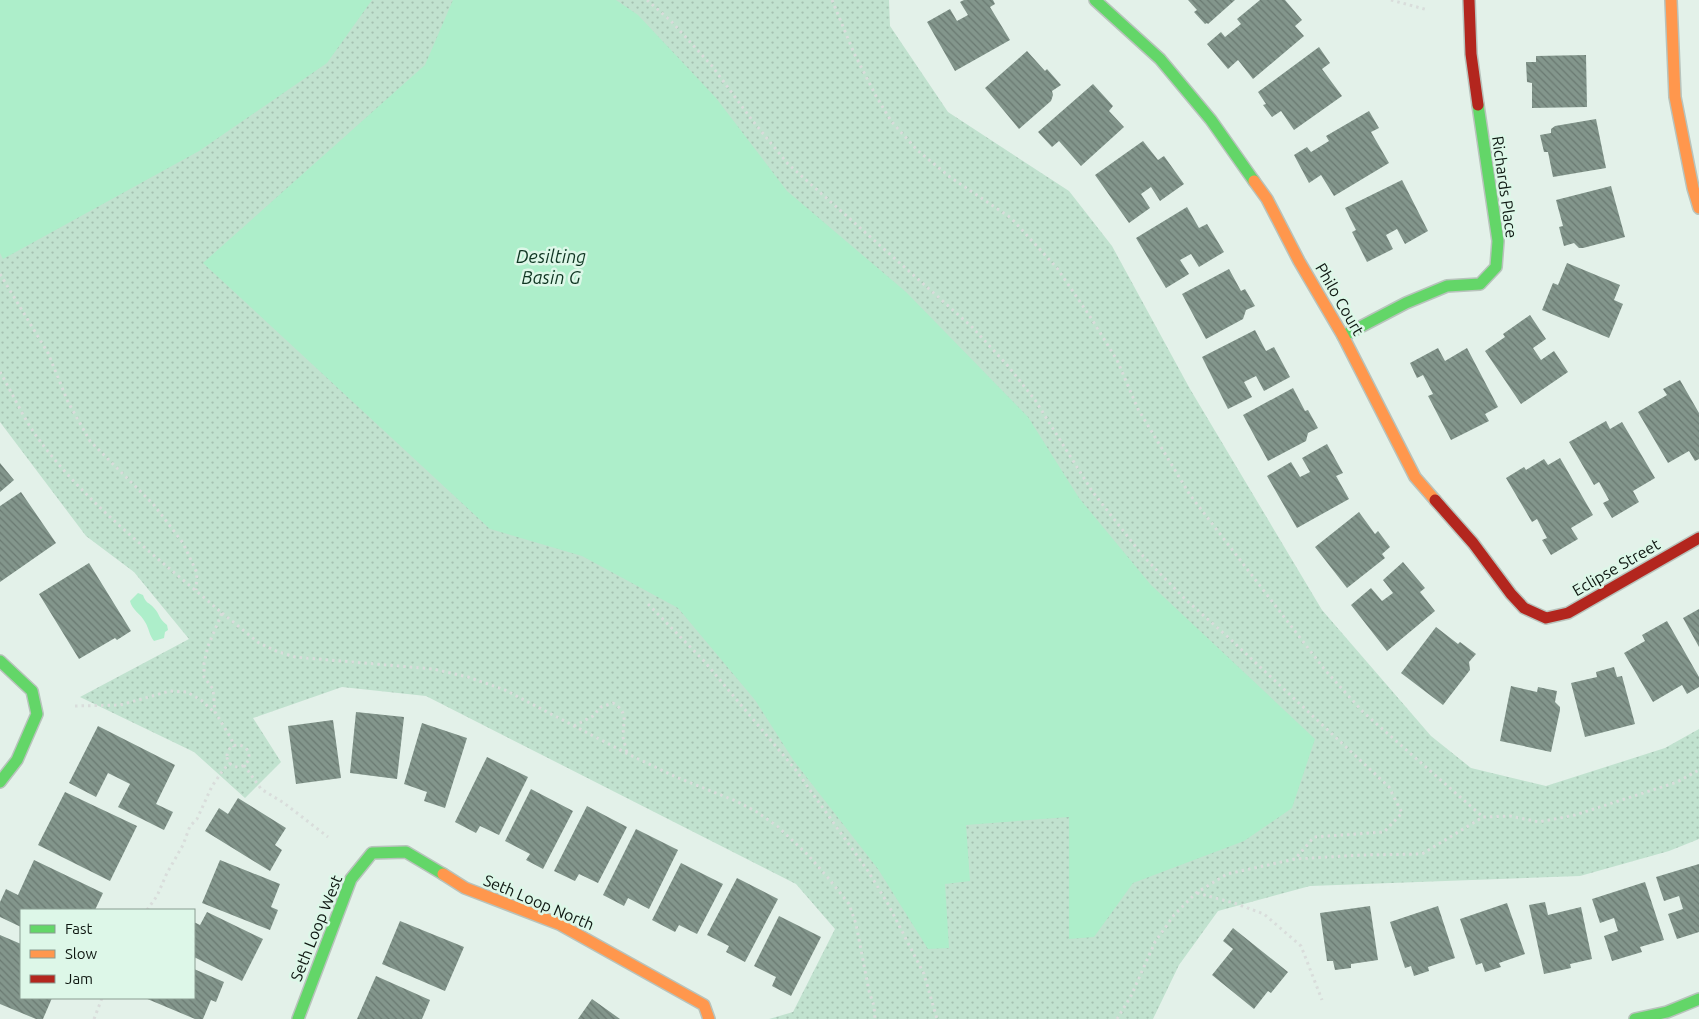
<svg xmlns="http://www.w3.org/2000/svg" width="1699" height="1019" font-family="Ubuntu,sans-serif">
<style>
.grass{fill:url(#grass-dots)}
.water{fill:#adeeca}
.building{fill:url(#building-back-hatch)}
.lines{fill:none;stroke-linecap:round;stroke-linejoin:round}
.fast-casing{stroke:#b8c3bc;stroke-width:14}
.slow-casing{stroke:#b8c3bc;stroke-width:14}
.jam-casing{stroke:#b8c3bc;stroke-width:14}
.path{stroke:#d9dddb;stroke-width:3;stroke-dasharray:2.5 4;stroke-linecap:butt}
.fast{stroke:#63d668;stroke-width:11}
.slow{stroke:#ff974d;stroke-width:11}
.jam{stroke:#b3261e;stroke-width:11}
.labels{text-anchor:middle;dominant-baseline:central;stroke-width:5;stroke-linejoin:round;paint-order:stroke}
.street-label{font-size:16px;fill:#0e1711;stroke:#ddf7e8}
.water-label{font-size:18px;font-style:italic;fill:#103623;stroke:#ddf7e8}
</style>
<defs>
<pattern id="grass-dots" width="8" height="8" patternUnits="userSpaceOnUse" patternTransform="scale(1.25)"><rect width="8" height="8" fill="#c1e2cf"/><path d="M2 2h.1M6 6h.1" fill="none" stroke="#a5c1b1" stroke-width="1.8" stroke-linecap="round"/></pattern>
<pattern id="building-back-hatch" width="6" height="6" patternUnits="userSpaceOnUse" patternTransform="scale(1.25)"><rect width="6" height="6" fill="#83968c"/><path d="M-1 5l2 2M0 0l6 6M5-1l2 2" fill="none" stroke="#6a7971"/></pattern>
</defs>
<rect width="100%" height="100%" fill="#e3f1e9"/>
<path class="grass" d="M0,0h889l1,26 58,86 121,79 43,55 78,143 132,221 109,126 40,32 75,18 119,-38 34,-19v110l-30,12 -89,25 -270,10 -92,25 -39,54 -26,54h-384l24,-7 42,-83 -39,-45 -370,-188 -84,-9 -89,31 28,44 -36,36 -51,-46 -114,-55 109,-58 -55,-67 -48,-36 -86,-114z"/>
<path class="water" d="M0,0h372l-45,63 -128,88 -196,108 -3,-6z
M453,0h163l22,15 78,83 71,93 119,101 122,125 51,81 72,87 164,154 -23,69 -48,33 -111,42 -39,54 -25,2v-122l-103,8 4,56 -25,3 4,64 -21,1 -50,-80 -84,-108 -39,-61 -77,-92 -96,-52 -92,-27 -287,-266 222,-198z
M138,593l5,2c3,9 6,7 11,13 6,6 4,10 13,17l1,5 -3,2 -1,6 -10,3c-5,-6 -5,-13 -9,-19 -4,-8 -13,-12 -15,-21z"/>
<path class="building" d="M964,0h29l2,4 -5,3 20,33 -55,31 -28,-49 23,-13 7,12 11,-6 -8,-13z
M1188,0h47l-27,24 -1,-1 -2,1 -11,-12 3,-2z
M1260,0h25l17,20 -7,6 9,10 -51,43 -15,-19 -10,9 -21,-25 14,-12 4,5 16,-13 -4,-5z
M1319,47l11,16 -8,6 20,27 -48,34 -13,-19 -9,6 -9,-12 3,-1 -8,-12z
M1027,51l18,20 2,-2 14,16 -9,6 1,4 -2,6 -32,28 -34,-41z
M1586,55l1,52 -55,1v-25l-5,-1 -1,-20h10v-6z
M1093,84l20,22 -4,5 15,16 -43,39 -22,-25 -7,6 -14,-15z
M1369,111l10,17 -8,4 18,31 -55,33 -13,-21 -12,8 -15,-28 13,-8 4,5 18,-11 -3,-5z
M1596,119l10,49 -53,9 -5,-25h-4l-4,-17 11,-2v-4l4,-3z
M1143,141l15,19 6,-4 20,28 -24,17 -9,-14 -10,7 9,14 -21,15 -34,-48z
M1402,180l26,51 -23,13 -8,-15 -11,6 7,14 -26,13 -15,-30 4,-2 -11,-22z
M1611,186l14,51 -42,11h-4l-5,-5 -10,3 -5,-19 4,-1 -7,-26z
M1187,207l12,21 8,-4 17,28 -25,15 -8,-13 -11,6 9,14 -23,14 -30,-50z
M1567,263l53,22 -6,15 9,4 -14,34 -67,-28 11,-27 5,2z
M1229,269l12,22 4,-2 10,17 -9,4 -3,9 -37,20 -24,-45z
M1530,315l16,24 -13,9 8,12 13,-9 14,21 -47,32 -36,-53 20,-14 -2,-3z
M1255,330l11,21 8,-4 16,30 -26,14 -8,-15 -12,6 8,15 -24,12 -26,-52z
M1438,348l7,13 22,-13 31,59 -13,7 4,7 -38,19 -23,-44 5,-2 -10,-19 -6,3 -7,-15z
M1680,380l19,33v46l-4,2 -6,-10 -21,12 -30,-51 29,-17 -4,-6z
M1293,388l12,23 3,-1 10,18 -10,5 -2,8 -38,20 -25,-46z
M1606,421l4,8 12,-7 33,56 -22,13 6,11 -27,16 -9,-15 6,-3 -10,-18 -5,3 -25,-43z
M1327,444l16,29 -7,3 13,23 -52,29 -30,-52 24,-14 9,15 10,-5 -8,-14z
M1560,458l33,57 -22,13 7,11 -27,16 -9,-15 5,-2 -10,-19 -5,3 -26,-44 18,-11 2,3 18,-11 4,6z
M0,463l14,17 -14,12z
M21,492l35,51 -56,39v-76z
M1359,512l16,22 3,-3 12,16 -8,7 3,4 -38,30 -32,-41z
M1403,562l22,26 -5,4 15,19 -48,40 -36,-46 20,-17 11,13 11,-8 -10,-13z
M89,563l42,68 -14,9 -2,-2 -36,21 -40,-65z
M1699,609v38l-16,-29z
M1667,621l32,56v10l-12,7 -5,-9 -29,17 -29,-49 21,-12 -3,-6z
M1436,627l22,17 2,-2 16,12 -7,8 1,8 -27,35 -42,-32z
M1614,667l3,10 5,-1 13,48 -50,13 -14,-54 26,-6 -1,-5z
M1511,686l26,6 1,-5 19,4 -2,11 5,5v3l-9,42 -51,-11z
M356,712l48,5 -7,62 -47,-6z
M333,720l8,58 -45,6 -8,-58z
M422,723l45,15 -22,70 -21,-7 3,-9 -23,-8z
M98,726l77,39 -19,39 17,8 -9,18 -46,-23 12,-23 -22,-11 -12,24 -27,-14z
M487,757l41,20 -29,58 -19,-9 -4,7 -21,-11z
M531,789l42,22 -30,58 -17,-9 4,-6 -25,-13z
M65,792l72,34 -27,55 -72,-36z
M238,798l48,30 -11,17 7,5 -12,21 -65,-40 14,-23 9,6z
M587,806l40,21 -29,56 -19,-9 -4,7 -21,-10z
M636,829l42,21 -29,59 -21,-11 -4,8 -21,-11z
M34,860l69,33 -8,17h-74v17l-21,-10v-15l6,-13 12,6z
M220,860l60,24 -9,23 7,3 -8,20 -68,-27z
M681,863l42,21 -26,50 -18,-9 -4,7 -23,-12z
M1699,864v68l-22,7 -9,-25 15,-5 -4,-13 -15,5 -8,-24z
M737,878l41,21 -33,63 -19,-10 3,-6 -22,-11z
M1645,882l19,58 -24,7 2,5 -30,9 -8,-25 14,-5 -4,-13 -14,5 -8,-24z
M1545,902l3,13 33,-8 11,52 -22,5 1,4 -27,6 -15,-69z
M1507,903l18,51 -26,9 2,4 -16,5 -3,-9 -6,2 -16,-46z
M1370,906l8,54 -27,4v4l-16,2 -2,-9h-6l-7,-48z
M1438,906l17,52 -27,9 1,4 -15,5 -3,-10 -6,2 -15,-46z
M207,912l56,27 -21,42 -48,-24v-35l6,3z
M779,916l42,21 -30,59 -19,-10 4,-9 -22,-11z
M400,921l64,26 -19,44 -63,-27z
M1233,928l55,44 -17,21 -3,-2 -14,18 -42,-34 21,-26 -10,-8z
M0,935l21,9v54h31l-9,21h-7l-36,-15z
M194,969l30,13 -8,20 -5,-2 -8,19h-8l-50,-21h49z
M376,976l54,24 -8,19h-65z
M592,999l28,20h-42z"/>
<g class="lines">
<g class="fast-casing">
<path id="fast" d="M1095,0l65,59 51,61 43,61
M1343,336l63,-33 41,-17 33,-2 16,-17 2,-26 -20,-136
M0,661l32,30 5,23 -20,46 -17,22
M298,1019l53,-140 21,-26 34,-1 37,22
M1635,1019l32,-7 32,-13"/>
</g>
<g class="slow-casing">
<path id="slow" d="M1671,0l4,97 18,91 6,20
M1254,181l13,18 32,62 44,75 72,141 20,23
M443,874l22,14 94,36 145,81 5,14"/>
</g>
<g class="jam-casing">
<path id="jam" d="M1469,0l2,54 7,51
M1435,500l38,43 38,51 13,14 22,10 22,-5 131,-75"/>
</g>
<path class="path" d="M647,0l24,21 41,45 40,54 36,44 184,163 36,39 27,34 57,91 51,65 42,43 44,39 160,149 13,26 -18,19 -70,5 -19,22
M832,0l22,53 22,43 15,25 26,29 33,27 61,41 46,50 34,50 26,42 21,49 52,86 135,175 38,42 120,105
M1391,0l37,10
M0,274l48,79 20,49 22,39 64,64 29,38 14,30 -1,17
M0,372c13,22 24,48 40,69 48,65 121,119 182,172l-14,33 -4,17v14l9,12 2,23 16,26 3,9
M648,604l56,57 91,108 73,102 20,33 36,70 13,45
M222,613l37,30 17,8 19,6 138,12 35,8 37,13 123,64 48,23 60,24 21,11 20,14 31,29 21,24 20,25 7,20 13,67 5,15 1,13
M75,706l45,-1 50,-14 17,1 14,8 13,12
M574,726l19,-10 8,-9 12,-4c16,10 10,18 10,34 1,5 3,11 4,16
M227 756a11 11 0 1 1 22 0a11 11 0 1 1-22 0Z
M244,765l17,24 23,14 44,34
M1197,893l37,10 30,11 37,32 21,54
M147,910l10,-14 10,-23 16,-28 7,-19 7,-7 15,-33 12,-17 6,-6
M94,1019l8,-21
M1117,1019l14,-23 24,-54 19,-27 22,-22 31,-19 68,-15 66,-4 61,-1 61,-37 27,-1 29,6 36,-7 102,-33 22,-12"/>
<use href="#fast" class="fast"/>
<use href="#slow" class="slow"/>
<use href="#jam" class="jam"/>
</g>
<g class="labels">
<g class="street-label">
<text transform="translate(1505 187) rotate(82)">Richards Place</text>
<text transform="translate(1340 299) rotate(60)">Philo Court</text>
<text transform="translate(1616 567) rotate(-30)">Eclipse Street</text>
<text transform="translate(539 902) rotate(23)">Seth Loop North</text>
<text transform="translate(316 928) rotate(-68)">Seth Loop West</text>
</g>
<g class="water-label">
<text x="551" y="256">Desilting<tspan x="551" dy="21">Basin G</tspan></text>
</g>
</g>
<rect x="20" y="909" width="175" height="90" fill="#ddf7e8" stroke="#8a9d92"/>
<rect x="30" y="925" width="25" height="8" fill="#63d668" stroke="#8a9d92"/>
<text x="65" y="934" font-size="15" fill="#0e1711">Fast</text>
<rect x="30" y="950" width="25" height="8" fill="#ff974d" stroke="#8a9d92"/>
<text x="65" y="959" font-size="15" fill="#0e1711">Slow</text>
<rect x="30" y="975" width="25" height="8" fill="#b3261e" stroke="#8a9d92"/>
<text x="65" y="984" font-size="15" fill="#0e1711">Jam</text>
</svg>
